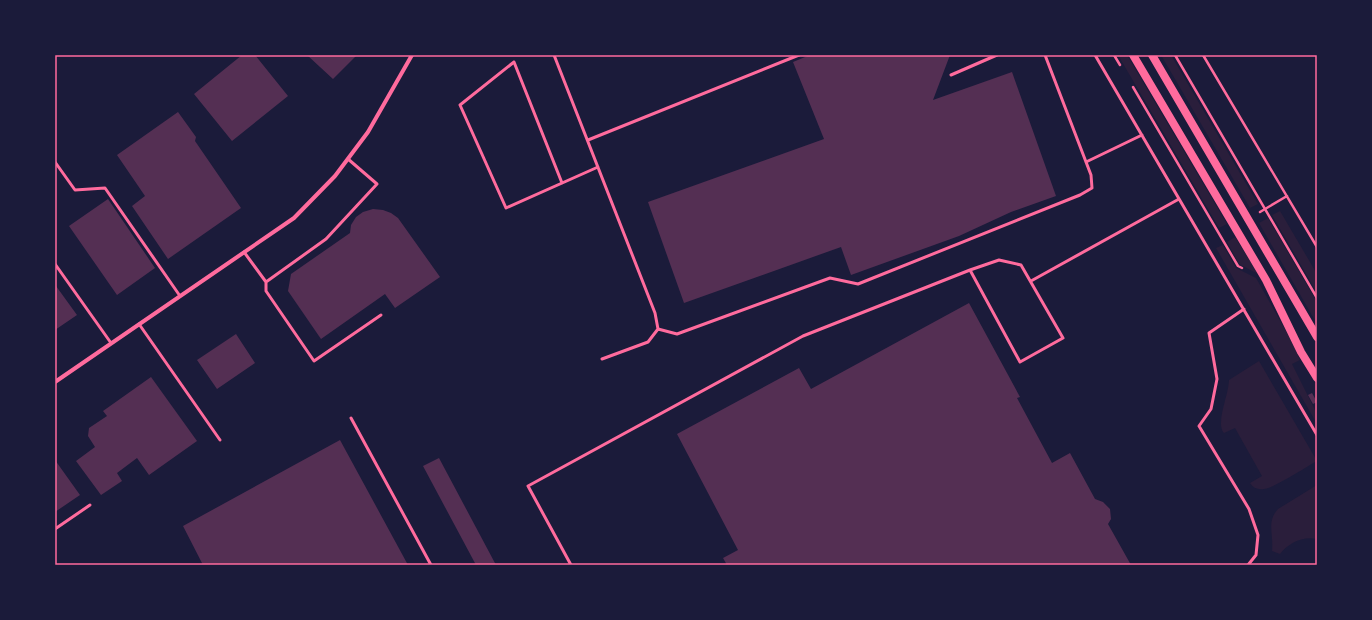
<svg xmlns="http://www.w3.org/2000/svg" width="1372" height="620" font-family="Inter,sans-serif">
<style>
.green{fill:#2a1e3b}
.building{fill:#542f53}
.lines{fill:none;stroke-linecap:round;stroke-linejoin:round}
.path{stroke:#ff6b9d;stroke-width:2.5}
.service{stroke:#ff6b9d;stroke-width:3}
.minor{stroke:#ff6b9d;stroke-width:4}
.secondary{stroke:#ff6b9d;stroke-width:8}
.neatline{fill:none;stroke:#ff6b9d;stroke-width:1.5}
</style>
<rect width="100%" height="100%" fill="#1b1b3a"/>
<path class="green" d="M1118,55h9l100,169 -8,4z
M1161,55h10l87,149 -8,4z
M1280,211l37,63v19l-45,-78z
M1268,218l49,84v22l-58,-101z
M1235,237l23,37 -19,-10 -12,-22z
M1223,245l13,23 20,10 34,60 10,22 -8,4 25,50v10l-101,-176z
M1259,361l58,100c-11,6 -43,27 -53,28 -6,1 -11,-1 -14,-6l12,-7 -27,-48 -11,5c-9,-9 5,-39 5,-53z
M1317,485v54c-15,-3 -28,4 -37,15l-8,-3c2,-16 -6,-29 6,-42z"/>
<path class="building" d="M242,55h13l33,41 -56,45 -38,-47z
M307,55h50l-24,24z
M810,55h140l-17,45 79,-28 44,124 -45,16 -52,24 -108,39 -10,-28 -157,56 -36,-101 176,-63 -31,-77z
M178,112l18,25 -1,4 46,67 -73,51 -36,-53 13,-10 -28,-41z
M108,199l47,69 -38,27 -48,-69z
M373,209l10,1 8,3 7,5 42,59 -45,31 -10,-14 -64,45 -33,-48 3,-17 59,-41 1,-8 5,-8 7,-5z
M55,286h1l21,29 -22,15z
M969,303l51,94 -3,1 35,65 18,-10 25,46 8,3 7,7 1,10 -3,5 23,41h-404l-4,-7 15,-8 -61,-116 122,-66 12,21z
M236,334l19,29 -38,26 -20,-29z
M151,377l46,64 -48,34 -12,-17 -20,15 5,8 -21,14 -25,-34 19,-14 -7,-11 1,-8 18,-12 -4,-5z
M1312,393l5,9 -4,2 -5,-9z
M340,440l68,125h-205l-20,-39z
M439,458l57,107h-20l-53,-99z
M55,460l25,35 -25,17z"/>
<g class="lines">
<path class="path" d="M1114,55l6,10
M1175,55l142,243
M1203,55l114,192
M1133,87l105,179 4,2
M1260,212l27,-16"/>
<path class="service" d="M554,55l101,258 3,16 -10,13 -46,17
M1095,55l222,380
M951,75l46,-20
M588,140l211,-85
M55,162l20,28 30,-2 75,108
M1086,162l56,-27
M562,183l-48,-121 -54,43 46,103 92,-41
M244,252l22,30v9l48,70 67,-46
M55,264l56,79
M1031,281l148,-82
M266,282l60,-43 51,-55 -29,-25
M1244,309l-35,24 8,46 -6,30 -12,17 50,83 9,26 -2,20 -8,10
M139,324l81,116
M658,329l19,5 153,-56 28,6 222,-89 12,-7 -1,-13 -46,-120
M351,418l80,147
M55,529l35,-24
M571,565l-43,-79 275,-150 167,-66 29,-10 22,5 42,73 -43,24 -50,-92"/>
<path class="minor" d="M55,382l239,-164 41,-42 33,-44 44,-77"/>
<path class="secondary" d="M1133,55l133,225 35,72 16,26
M1152,55l165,282"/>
</g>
<rect width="1372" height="620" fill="none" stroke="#1b1b3a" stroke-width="112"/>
<rect x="56" y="56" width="1260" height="508" class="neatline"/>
</svg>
